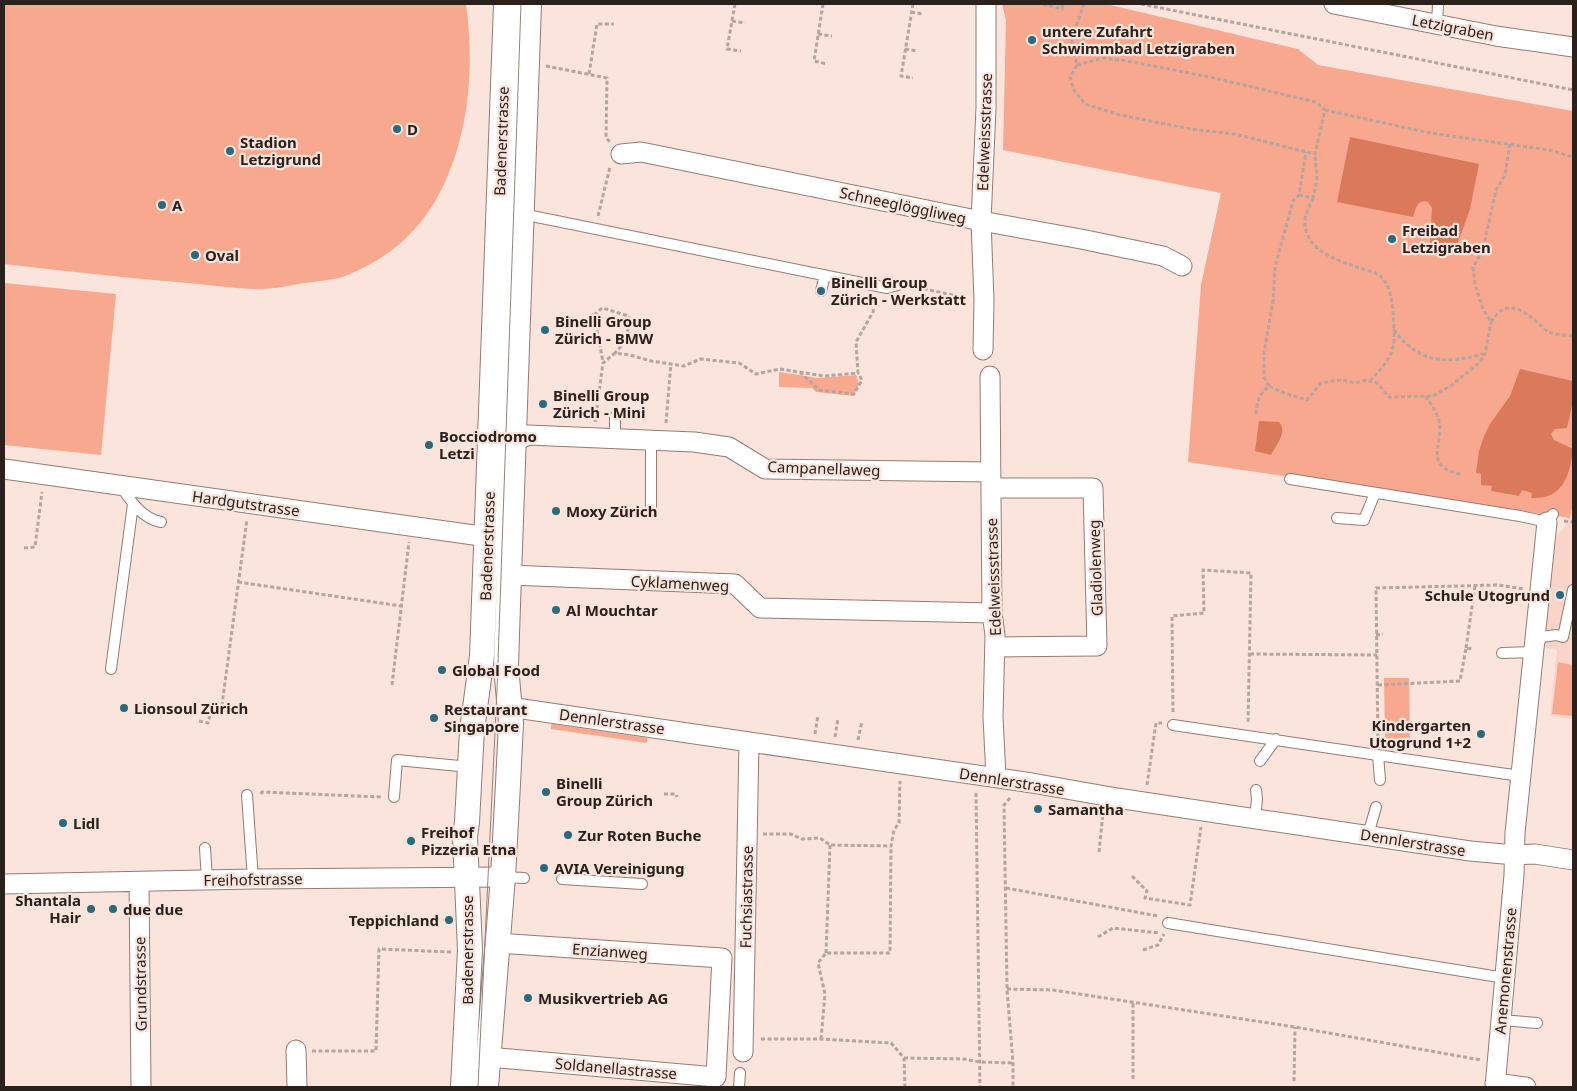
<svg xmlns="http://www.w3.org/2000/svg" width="1577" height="1091" font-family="'Noto Sans',sans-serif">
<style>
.built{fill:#fad4c8}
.green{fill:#f7a88f}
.water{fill:#db7a5b}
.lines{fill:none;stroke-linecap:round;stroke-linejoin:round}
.service-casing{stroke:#957b72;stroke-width:12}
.minor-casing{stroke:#957b72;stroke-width:21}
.tertiary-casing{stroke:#957b72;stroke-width:26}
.path{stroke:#b7a49e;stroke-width:3;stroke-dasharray:4 2.5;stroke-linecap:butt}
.service{stroke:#fff;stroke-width:10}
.minor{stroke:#fff;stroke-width:19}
.tertiary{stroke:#fff;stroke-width:24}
.tram{stroke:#94837d;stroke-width:1}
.poi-dot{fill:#286b7d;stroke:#fbe4dc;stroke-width:2}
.labels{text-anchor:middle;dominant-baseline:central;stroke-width:4.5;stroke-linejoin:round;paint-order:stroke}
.street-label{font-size:15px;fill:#2a201c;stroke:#fbe4dc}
.poi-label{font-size:15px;font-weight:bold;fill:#2a201c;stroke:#fbe4dc;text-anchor:start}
</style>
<rect width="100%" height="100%" fill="#fbe4dc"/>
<path class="built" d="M1573,495v224l-23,-3 7,-66 -16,-3 10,-105 14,-15z"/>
<path class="green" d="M4,4h462c8,59 4,123 -21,178 -21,45 -49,72 -95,92 -13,6 -31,7 -45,9 -14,2 -30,6 -45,6 -24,0 -48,-4 -72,-6 -61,-5 -123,-12 -184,-19z
M1002,4h104l192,45 20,16 255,46v391l-3,16 -382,-56 13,-177 20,-92 -218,-43 3,-130z
M4,283l112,11 -15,161 -97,-10z
M779,372l39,6 38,-3 3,9 -5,12 -38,-4 -4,-4 -33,-1z
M1558,662l15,3v51l-21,-2z
M1384,678h25l1,66 -25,1z
M553,724l94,14v5l-96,-14v-4z"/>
<path class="water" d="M1350,137l129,27 -9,45 -14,39 -26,-5 2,-35 -4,-6c-11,-4 -12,7 -15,15l-76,-15z
M1520,369l53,12v20l-6,27 -12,1 -4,5 3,6 19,9c-3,26 -10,51 -42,49l1,-5 -10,-3 -3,6 -28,-5 1,-5 -11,-1v-11l-5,-1 3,-22 5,-15 6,-12 20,-28z
M1259,421l20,1c9,10 -3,23 -8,33l-16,-4z"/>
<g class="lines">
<g class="service-casing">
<path id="service" d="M1437,25l1,-21
M522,214l365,74 11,-3
M821,291l4,-16
M615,438v-21
M1290,479l230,37 27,6 6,-8
M120,485c11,16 21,33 41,37
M651,510v-70
M1337,518l27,2 11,-27
M1502,653l32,-1 8,-15 14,-2 7,2 10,-47
M111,669l22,-165
M1173,725l347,51
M1378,755l2,25
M1260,761l16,-22
M247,795l6,84
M394,797l3,-37 73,7
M1255,819l2,-20 -1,-9
M1368,835l8,-28
M205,848l2,32
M503,877l21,1
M562,879l80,5
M1168,923l337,55
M1501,1020l36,3
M739,1087l1,-14"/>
</g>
<g class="minor-casing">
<path id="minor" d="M1334,4l162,32 77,11
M621,154l20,-2 340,69 100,18 82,17 19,10
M983,350l1,-50 -3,-79 5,-113v-104
M990,376l2,237 3,22 -2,82 3,60
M514,438l6,1 8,-4 166,7 35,5 36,22 226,3
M4,469l484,68
M991,488h102l4,158 -102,1
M509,575l226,9 25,24 232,5
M509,707l523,76 85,15 353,53 45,4 20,-1 38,6
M139,882l2,205
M4,884l249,-5 250,-2
M296,1050l1,37
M743,1052l6,-310
M488,1057l228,20 6,-119 -224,-15
M1495,1083l31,4
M1495,1087l19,-212 1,-42 32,-311"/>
</g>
<g class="tertiary-casing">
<path id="tertiary" d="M463,1087l7,-137 -5,-113 2,-15 5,-92 10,-74 24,-652
M486,1087l17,-210 5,-93 3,-61 -5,-57 1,-32 22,-630"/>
</g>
<path class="path" d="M735,4l-8,45 14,2
M823,4l-9,57 13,3
M913,4l-12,72 12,2
M1043,4l19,5 1,-5
M1141,4l432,86
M911,12l12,2
M732,21l13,2
M818,34l14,2
M905,49l12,2
M1077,65l26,-7 24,3 83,16 106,25 9,8 -10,44 -80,-20 -44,-5 -71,-14 -35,-11 -11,-14 -4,-13 7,-12 -6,-29 5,-9 8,-23
M546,66l61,12 -1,60 4,4
M589,74l8,-50h17
M1325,110l105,23 119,17 24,7
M1510,144l-5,31 -9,15 -13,59 -10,19 2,16 8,25 8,13c14,-23 29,-14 46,0 4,3 8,8 12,10 7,3 17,3 24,4
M1299,195l14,3 4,-19 -2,-25
M1313,198c-3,7 -7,15 -8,22 -2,27 27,39 49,46 7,3 19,5 25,9 15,12 14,38 15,55
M598,216l12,-49
M911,286l55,12
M590,315h4l9,47
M594,315l8,-7 27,8 -2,24 -12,13
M800,372l19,18 35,4 8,-14 -4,-7
M1370,381c15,-17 26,-26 24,-51 26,34 51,34 90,24
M1269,386l-5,-9v-24l9,-52 2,-34 18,-66 6,-6 7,-43
M1426,396c4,8 11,16 13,25 5,25 -17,44 21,53
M1256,414c1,-12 3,-20 13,-28l15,7 23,7 13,-16 10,-3 13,-1 12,3 11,-3 11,3 12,14 44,-1 19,-11 27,-22 6,-9 6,-32
M595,422l8,-59 12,-10 15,2 21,6 33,5 17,-7 38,4 17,11 24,-5 44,7 34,-3 -2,-31 17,-30 2,-13
M666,423l5,-60
M1564,521l9,1
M24,548l11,-1 7,-55
M238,582l163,24
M1376,635l7,-1
M1466,648l9,-62
M1250,654l127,1
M392,685l17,-143
M1378,685l82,-4 6,-33 7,1
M1173,712l-1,-96 32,-3 -1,-43 48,3 -3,151
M199,721l9,2 3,-13 10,2 26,-193
M815,734l3,-19
M835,737l3,-19
M858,740l4,-19
M1378,744l-2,-156 122,-3 26,4
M1147,785l9,-62h6
M976,793l4,294
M261,794l1,-2 119,5
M664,794h12l1,3
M1010,798l-6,7 3,184 6,74v24
M763,834h28l11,5 18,-1 10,7 61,1 3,-16 5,-7 1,-42
M1099,852l4,-39
M651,875h10
M1132,876l15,15 -2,7 45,7 11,-78
M1006,888l152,28
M1098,937l15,-9 46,5
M1143,950l15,-5 6,-11
M826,953l4,-108
M1007,989l46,1 242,37 186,33
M761,1039h60l70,4 13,15 1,29
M821,1039l4,-45 -7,-31 8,-10h64l1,-107
M312,1051h64l3,-102 73,3
M904,1058l60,1 16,3 33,1
M1133,1079v-76
M1294,1081l1,-54"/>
<use href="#service" class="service"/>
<use href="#minor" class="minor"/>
<use href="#tertiary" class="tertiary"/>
<path class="tram" d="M478,1087l19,-397 24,-686"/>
</g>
<g class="poi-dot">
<circle cx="1032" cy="40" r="5"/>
<circle cx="397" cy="129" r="5"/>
<circle cx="230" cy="151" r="5"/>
<circle cx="162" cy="205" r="5"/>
<circle cx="1392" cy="239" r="5"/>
<circle cx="195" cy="255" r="5"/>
<circle cx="821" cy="291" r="5"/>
<circle cx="545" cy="330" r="5"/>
<circle cx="543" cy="404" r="5"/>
<circle cx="429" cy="445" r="5"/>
<circle cx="556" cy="511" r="5"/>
<circle cx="1560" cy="595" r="5"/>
<circle cx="556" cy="610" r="5"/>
<circle cx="442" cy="670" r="5"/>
<circle cx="124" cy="708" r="5"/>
<circle cx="434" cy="718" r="5"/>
<circle cx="1481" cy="734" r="5"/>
<circle cx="546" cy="792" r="5"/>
<circle cx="1038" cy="809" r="5"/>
<circle cx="63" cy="823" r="5"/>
<circle cx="568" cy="835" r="5"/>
<circle cx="411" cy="841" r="5"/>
<circle cx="544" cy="868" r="5"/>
<circle cx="91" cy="909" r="5"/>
<circle cx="113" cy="909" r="5"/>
<circle cx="449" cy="920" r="5"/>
<circle cx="528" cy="998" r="5"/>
</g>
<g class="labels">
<g class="street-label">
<text transform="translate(1453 27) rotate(11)">Letzigraben</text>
<text transform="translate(984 132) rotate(-88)">Edelweissstrasse</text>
<text transform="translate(501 141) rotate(-88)">Badenerstrasse</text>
<text transform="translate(903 205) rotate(12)">Schneeglöggliweg</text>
<text transform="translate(824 468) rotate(2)">Campanellaweg</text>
<text transform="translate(246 503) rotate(8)">Hardgutstrasse</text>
<text transform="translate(487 546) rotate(-88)">Badenerstrasse</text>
<text transform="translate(1095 568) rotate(-92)">Gladiolenweg</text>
<text transform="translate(993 577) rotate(-92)">Edelweissstrasse</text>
<text transform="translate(680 583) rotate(3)">Cyklamenweg</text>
<text transform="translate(612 721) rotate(8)">Dennlerstrasse</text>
<text transform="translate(1012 781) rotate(9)">Dennlerstrasse</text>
<text transform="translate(1413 842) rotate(9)">Dennlerstrasse</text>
<text transform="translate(253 879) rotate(-1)">Freihofstrasse</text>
<text transform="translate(746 897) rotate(-89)">Fuchsiastrasse</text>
<text transform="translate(467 950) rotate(-90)">Badenerstrasse</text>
<text transform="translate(610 951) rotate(4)">Enzianweg</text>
<text transform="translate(1505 971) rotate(-85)">Anemonenstrasse</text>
<text transform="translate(140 984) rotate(-91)">Grundstrasse</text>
<text transform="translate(616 1068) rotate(5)">Soldanellastrasse</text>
</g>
<g class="poi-label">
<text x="1042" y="31">untere Zufahrt<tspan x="1042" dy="17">Schwimmbad Letzigraben</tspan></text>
<text x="407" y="129">D</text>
<text x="240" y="142">Stadion<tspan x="240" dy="17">Letzigrund</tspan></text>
<text x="172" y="205">A</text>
<text x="1402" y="230">Freibad<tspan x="1402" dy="17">Letzigraben</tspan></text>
<text x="205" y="255">Oval</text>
<text x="831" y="282">Binelli Group<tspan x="831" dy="17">Zürich - Werkstatt</tspan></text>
<text x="555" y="321">Binelli Group<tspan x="555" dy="17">Zürich - BMW</tspan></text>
<text x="553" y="395">Binelli Group<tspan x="553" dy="17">Zürich - Mini</tspan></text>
<text x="439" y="436">Bocciodromo<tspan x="439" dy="17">Letzi</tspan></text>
<text x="566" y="511">Moxy Zürich</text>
<text x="1550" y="595" text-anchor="end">Schule Utogrund</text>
<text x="566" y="610">Al Mouchtar</text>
<text x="452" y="670">Global Food</text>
<text x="134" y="708">Lionsoul Zürich</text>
<text x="444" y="709">Restaurant<tspan x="444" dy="17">Singapore</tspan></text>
<text x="1471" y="725" text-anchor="end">Kindergarten<tspan x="1471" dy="17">Utogrund 1+2</tspan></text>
<text x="556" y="783">Binelli<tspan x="556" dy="17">Group Zürich</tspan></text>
<text x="1048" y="809">Samantha</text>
<text x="73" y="823">Lidl</text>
<text x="421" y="832">Freihof<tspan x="421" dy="17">Pizzeria Etna</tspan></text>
<text x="578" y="835">Zur Roten Buche</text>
<text x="554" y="868">AVIA Vereinigung</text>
<text x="81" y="900" text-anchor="end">Shantala<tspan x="81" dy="17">Hair</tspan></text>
<text x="123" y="909">due due</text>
<text x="439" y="920" text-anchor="end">Teppichland</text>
<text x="538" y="998">Musikvertrieb AG</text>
</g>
</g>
<rect width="1577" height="1091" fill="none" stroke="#2a201c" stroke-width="10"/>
</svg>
